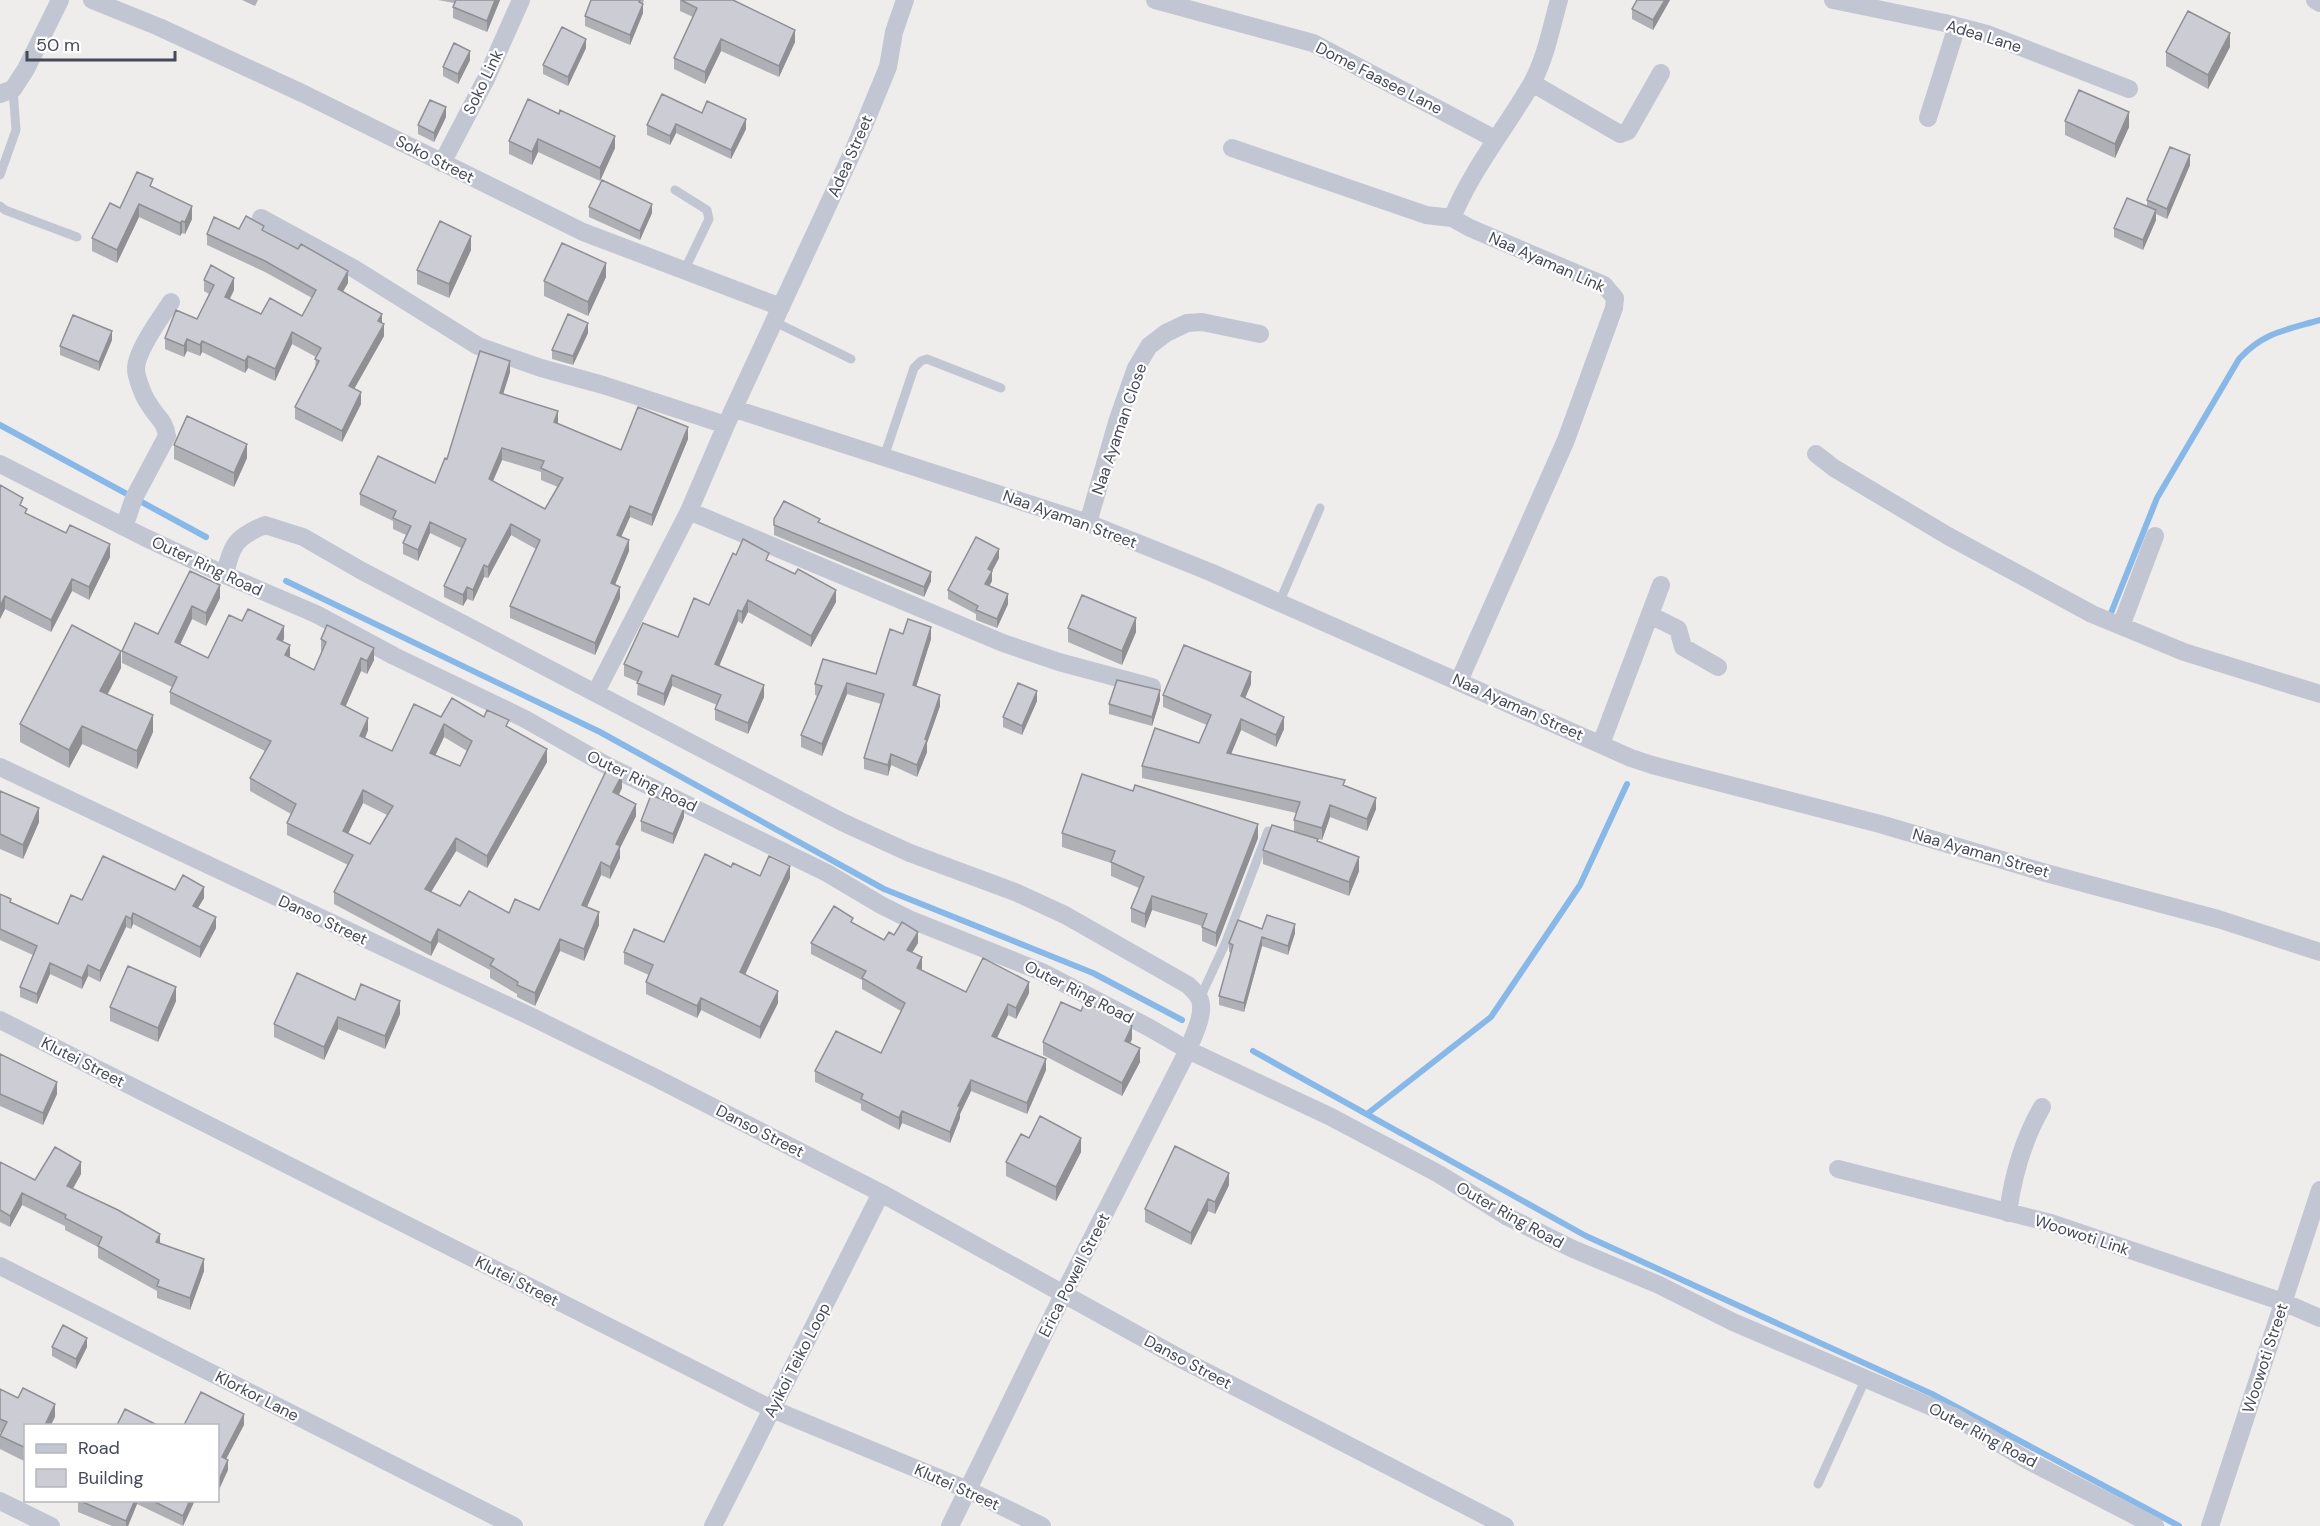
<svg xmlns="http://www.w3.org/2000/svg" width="2320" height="1526" font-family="'DM Sans',sans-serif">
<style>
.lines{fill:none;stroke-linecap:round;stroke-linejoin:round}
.stream{stroke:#88b8e8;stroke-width:6}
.lane{stroke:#c2c6d3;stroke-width:9}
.street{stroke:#c2c6d3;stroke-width:18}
.wall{fill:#afafb6;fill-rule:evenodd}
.shaded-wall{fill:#8f8f94}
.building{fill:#ccccd4;stroke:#8f8f94;stroke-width:1.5;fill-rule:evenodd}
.labels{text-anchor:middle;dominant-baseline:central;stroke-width:4.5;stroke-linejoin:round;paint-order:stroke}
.street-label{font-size:16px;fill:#454958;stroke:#fff}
</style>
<rect width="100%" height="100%" fill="#efecec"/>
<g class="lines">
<path class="stream" d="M0,425l206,112
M286,581l314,151 284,157 209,84 89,47
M2109,618l48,-120 82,-139c25,-27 47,-29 81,-39
M1253,1051l333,185 346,158 247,132
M1367,1114l124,-97 89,-132 47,-101"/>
<path class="lane" d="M0,175l16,-45 -3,-41
M675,190l32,20 2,9 -25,52
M0,206l5,4 72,27
M775,322l76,37
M884,457l30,-89 7,-7 6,-2 74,29
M1279,603l41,-95
M1200,998l25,-54 43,-113 12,4
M1818,1484l48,-106"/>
<path class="street" d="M92,0l67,27 145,67 279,138 198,75
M1155,0l158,43 182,96
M1833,0l112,23 42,11 142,55
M2315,0l5,3
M1532,83l88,51 8,-3 33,-58
M0,94l13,-5 13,-20 34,-69
M1928,118l29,-92
M1232,148l194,67 26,3
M442,163l44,-84 35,-79
M261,218l92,50 125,78 63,22 62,17 123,40
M735,409l353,114 122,49 421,186 21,7 228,59 166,49 172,46 102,33
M1816,454l18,14 114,68 144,78 92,38 136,42
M0,464l144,73 81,38 91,39 78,42 131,63 81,46 221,108 54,32 28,14 133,53 106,55 40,23 141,66 110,58 69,43 65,32 86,36 74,37 222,95 72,43 128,66
M689,511l314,132 56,19 93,25
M1088,523l30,-104 18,-51 13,-22 17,-13 21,-10 15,-1 58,12
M124,527l10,-29 33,-62c-2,-16 -11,-19 -18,-32 -5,-6 -13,-27 -13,-35 0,-18 25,-52 35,-67
M225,575c6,-30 11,-38 40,-50l38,12 59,34 480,251 68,31 105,39 50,23 123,70c4,4 10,9 12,15 5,15 -7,36 -12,50l-125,245 -113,231
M1650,615l28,14 5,18 35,20
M2121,626l34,-90
M1459,681l107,-241 48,-132 1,-10 -11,-13 -134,-57 -18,-10c20,-49 54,-90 80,-135 14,-26 19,-55 27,-83
M596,692l93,-181 37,-86 129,-278 33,-80 6,-35 11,-32
M1601,744l60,-159
M0,767l534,251 120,59 227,116 302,167 322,166
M0,1020l772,389 196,81 74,36
M1838,1169l213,54 232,79 37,16
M2008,1213c5,-38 15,-73 34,-106
M0,1266l514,260
M0,1501l51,25
M713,1526l168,-333
M2210,1526l110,-336"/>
</g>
<path class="wall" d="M242,0h16l-3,6z
M438,0h62l-13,32 -34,-14v-11l1,-4z
M591,0h53l-1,3v10l-13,32 -45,-19v-10z
M680,0h53l62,42 -16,35 -58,-26 -16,33 -31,-15v-11l19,-41 -13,-6z
M1637,0h33l-17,30 -21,-11v-10z
M2230,47l-22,42 -42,-23v-14z
M586,48l-18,38 -25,-12v-9z
M470,60l-12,24 -15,-8v-9z
M528,99l87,49 -15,33 -62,-29 -6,13 -23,-11v-13z
M702,113l44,16 -15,30 -55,-26 -6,12 -23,-10v-10z
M446,117l-12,25 -16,-8v-9z
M2065,121l64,6 -14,31 -50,-23z
M2190,165l-23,54 -11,-5v6l-13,30 -29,-13v-9l33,-22v-6z
M153,187l39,32 -7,15 -3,-1 -2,3 -41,-19 -22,46 -25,-12v-13l28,-30z
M589,207l63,6 -12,27 -51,-23z
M239,229l25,2 84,52 -5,8 39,32 2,13 -30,53 7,15 -19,38 -47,-23v-12l20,-39 1,-11 -24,-13 -17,37 -27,-13 -3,5 -43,-21 -2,4 -13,-5 -3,6 -19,-8v-11l32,-19 12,-25 -5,-3v-11l30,10 -4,9 31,15 41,2 10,-18 -47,-26 -58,-27v-11z
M471,250l-22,48 -32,-14v-14z
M606,277l-18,39 -44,-20v-15z
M588,333l-15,32 -21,-6v-9z
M112,340l-13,31 -39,-16v-9z
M510,372l-7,22 55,30 63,26 67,-11 -36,87 -22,-9 -9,20 8,14 -14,34 5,13 -25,57 -85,-37v-12l26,-57 -25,-14 -23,43 -4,-1 -11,24 -6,-2 -4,7 -19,-9v-11l17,-38 -31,-15 -12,28 -15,-7v-11l3,-8 -13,-6v-8l-33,-16v-11l75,-11 12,-24zM502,460l39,12v8l17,7 -13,22 -52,-28z
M174,445l73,13 -13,29 -60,-28z
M23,507l4,7 83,43 -21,43 -17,-9 -21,41 -46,-23 -5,10z
M774,519l46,4 111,58 -7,16 -150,-62z
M736,555l33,6 67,41 -25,45 -63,-35 -6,12 -4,-3 -19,45 45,31 -16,37 -33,-14v-11l2,-4 -45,-19 -8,20 -27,-11 1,-13 -14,-6v-12l54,-27 31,-32z
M999,558l-7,13v10l-3,5 19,18 -11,24 -21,-8v-6l-28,-15v-9z
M190,571l30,27 -14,28 -14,-7 -12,26 28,13 34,-37 42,18 -2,2 8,17 24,12 8,-17 -1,-1v-13l53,21 -7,14 -6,-3 -16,36 23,23 -3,9 27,12 49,-34h43l25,11 38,34 -60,106 -31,-17 -25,41 29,14 49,7 30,-3 83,-122 -3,7 17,21 -16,32v10l-10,21 -9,-4 -14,32 12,18 -15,36 -24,-10 -25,55 -18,-9v-3l-27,-16v-8l-52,-28 -7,14 -97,-52v-12l14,-27 -61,-30v-12l4,-9 -41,-23v-13l15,-27 -95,-47v-12l2,-5 -50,-24v-12l36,-17zM444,737l23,14 -7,15 -25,-10zM363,803l24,12 -17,29 -22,-11z
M1068,628l68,4 -14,33 -54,-23z
M903,634l28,5 -15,47 24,20 -13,37v9l-10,25 -26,-12 -3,11 -24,-7v-11l17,-54 -34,-10 -25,62 -21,-9v-12l16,-39 -2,-1v-11l61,-10z
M121,668l-13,26 45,38 -16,37 -55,-25 -13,24 -49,-26v-18z
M1251,684l-6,14 39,31 -8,18 -35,-17 -10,24 114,32 31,23 -9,22 -37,-14 -8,23 -4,-1v3l41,29 -10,25 -86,-32v-14l31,-18v-12l2,-7 -154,-35v-12l57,-23 8,-18 -44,-18v-12z
M1160,700l-8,26 -43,-12v-10z
M1037,701l-15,34 -19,-8v-10z
M0,791l39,31 -16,37 -23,-10z
M684,817l-11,27 -32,-13v-10z
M1062,833l196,5 -42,109 -14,-6v-15l-50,-16 -7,18 -14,-6v-14l8,-20 -28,-12v-13l-49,-16z
M731,867l29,9 30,2 -45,97 33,28 -18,36 -59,-29 -4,8 -51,-24v-12l3,-7 -25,-11v-12l40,-10z
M175,890l29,8 -6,10 18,20 -16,30 -67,-34 -2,5 -5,-2 -26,55 -12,-6 -6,13 -32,-15 -13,30 -17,-7v-10l13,-32 -33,-15v-46l11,9 47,21 24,-24z
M853,924l31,16 10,-5 24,8 -6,9 10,16v2l44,22 63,1 -13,26 -8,-4 -11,23 49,32 -19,44 -56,-23 -11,23v4l-10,25 -48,-20 -3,7 -38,-20v-6l-46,-22v-11l66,-18 20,-42 -39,-22v-9l-51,-26v-11z
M1262,929l33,4 -7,22 -26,-9 -18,66 -25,-7v-9l12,-43 -2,-1v-9z
M355,1000l45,14 -15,35 -47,-20 -14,31 -50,-23v-13z
M176,1001l-18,41 -48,-21v-14z
M1132,1039l-2,4 10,19 -18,34 -79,-41v-13z
M0,1054l57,40 -14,31 -43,-19z
M1029,1138l52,14 -25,49 -50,-25v-14z
M0,1162l35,18 46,-6 -8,15 131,82 -14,39 -33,-12v-7l-59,-33v-11l-33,-17v-4l-43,-21 -12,22 -10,-5z
M1229,1185l-14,29 -7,-3 -17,34 -46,-23v-13z
M52,1347h35l-11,22 -24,-13z
M0,1389l55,28 -29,8v37l-26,-13v-14l1,-2 -1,-1z
M78,1500h117l-12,26 -46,-22 -9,22h-16l-34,-14z"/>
<path class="shaded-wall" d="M495,0h5l-13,32v-11z
M1665,0h5l-17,30v-10z
M643,4v9l-13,32v-10z
M795,30v12l-16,35v-11z
M2230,33v14l-22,42v-14z
M586,39v9l-18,38v-9z
M721,39v12l-16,33v-12z
M470,51v9l-12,24v-10z
M446,107v10l-12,25v-9z
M2129,112v15l-14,31v-14z
M746,119v10l-15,30v-9z
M676,124v9l-6,12v-9z
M615,136v12l-15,33v-13z
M538,139v13l-6,13v-13z
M2190,155v10l-23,54v-10z
M139,204v13l-22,46v-13z
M652,204v9l-12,27v-9z
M192,206v13l-7,15v-12z
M2156,210v10l-13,30v-10z
M182,221v12l-2,3v-13z
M471,236v14l-22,48v-14z
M606,263v14l-18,39v-14z
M348,271v12l-10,17v-11z
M234,278v12l-9,18v-11z
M382,314v12l-4,-5z
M588,323v10l-15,32v-9z
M384,324v12l-35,62v-12z
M112,331v9l-13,31v-9z
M292,332v12l-17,37v-12z
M187,339v12l-3,6v-11z
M202,341v11l-2,4v-11z
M248,356v12l-3,5v-12z
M510,361v11l-10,32v-11z
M361,392v12l-19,38v-11z
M558,411v12l-4,10v-11z
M688,427v12l-36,87v-11z
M247,444v14l-13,29v-14z
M502,448v12l-13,30v-11z
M630,506v11l-13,29v-11z
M430,522v11l-12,28v-11z
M511,524v11l-23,43v-11z
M629,540v11l-18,43v-11z
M110,544v13l-21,43v-13z
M999,549v9l-11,21v-10z
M484,565v12l-11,24v-11z
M992,571v10l-7,13v-10z
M931,572v9l-7,16v-10z
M72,579v12l-21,41v-12z
M220,585v13l-14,28v-13z
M467,587v12l-4,7v-11z
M620,587v11l-25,57v-12z
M836,590v12l-25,45v-11z
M1008,594v10l-11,24v-9z
M5,596v13l-5,10v-13z
M748,600v12l-6,12v-12z
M192,606v13l-17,36v-13z
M738,610v11l-23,55v-12z
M1136,618v14l-14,33v-14z
M284,626v13l-7,13v-13z
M931,627v12l-18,58v-12z
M290,645v13l-5,-3z
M374,648v12l-7,14v-13z
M121,651v17l-21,40v-17z
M361,658v13l-20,46v-13z
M1251,672v12l-10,24v-12z
M672,675v11l-8,20v-12z
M847,683v11l-25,62v-12z
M764,685v12l-16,37v-11z
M1160,690v10l-8,26v-9z
M1037,691v10l-15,34v-9z
M940,695v11l-13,37v9l-10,25v-12z
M153,715v17l-16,37v-18z
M1284,717v12l-8,18v-12z
M368,718v12l-8,19v-13z
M1241,719v11l-14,34v-11z
M444,724v13l-14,29v-13z
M82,726v18l-13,24v-18z
M547,749v13l-60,106v-12z
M891,754v11l-3,11v-11z
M622,775v13l-9,17v-13z
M363,790v13l-20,41v-13z
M1376,798v11l-9,22v-12z
M636,804v12l-16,32v10l-10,21v-12l6,-23z
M1330,805v12l-8,23v-12z
M39,808v14l-16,37v-14z
M684,808v9l-11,27v-10z
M1258,824v14l-42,109v-14z
M456,838v13l-31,51v-13z
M1359,857v14l-10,25v-14z
M601,862v13l-19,43v-13z
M790,866v12l-50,107v-13z
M204,887v11l-11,18v-10z
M1152,896v14l-7,18v-14z
M599,912v13l-15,36v-12z
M133,913v11l-2,5v-10z
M126,916v11l-26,55v-11z
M216,917v11l-16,30v-11z
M1295,924v9l-7,22v-9z
M438,929v13l-7,14v-13z
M918,932v11l-11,18v-11z
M1262,937v9l-18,66v-9z
M560,939v12l-25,55v-13z
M922,957v11l-5,11v-11z
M50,963v11l-13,30v-10z
M88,965v11l-6,13v-11z
M1029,982v11l-13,26v-11z
M176,987v14l-18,41v-14z
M778,991v12l-18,36v-12z
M701,998v12l-4,8v-12z
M400,1001v13l-15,35v-13z
M1008,1004v11l-16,33v-12z
M338,1017v12l-14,31v-13z
M1132,1026v13l-7,15v-13z
M1140,1048v14l-18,34v-13z
M1046,1059v11l-19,44v-11z
M971,1080v11l-11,23v4l-10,25v-11l8,-26z
M57,1082v12l-14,31v-12z
M902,1111v12l-3,7v-12z
M1081,1138v14l-25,49v-14z
M81,1162v12l-14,24v-12z
M1229,1173v12l-14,29v-12z
M22,1193v12l-12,22v-11z
M1208,1199v12l-17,34v-12z
M160,1234v11l-4,-3z
M204,1259v12l-14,39v-12z
M87,1338v9l-11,22v-10z
M55,1404v13l-4,8h-6z
M244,1414v11l-22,42v-10z
M228,1460v10l-10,22v-10z
M135,1500h2v4l-9,22h-2v-5z
M190,1500h5l-12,26v-10z"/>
<path class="building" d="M456,0h39l-8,21 -34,-14z
M591,0h49l-1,2 4,2 -13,31 -45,-19z
M681,0h52l62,30 -16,36 -58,-27 -16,33 -31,-14 23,-50z
M1637,0h28l-12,20 -21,-11z
M2188,11l42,22 -22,42 -42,-23z
M562,27l24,12 -18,38 -25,-12z
M454,43l16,8 -12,23 -15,-7z
M2079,90l50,22 -14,32 -50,-23z
M662,94l40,19 5,-12 39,18 -15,31 -55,-26 -6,12 -23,-11z
M528,99l31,15 1,-4 55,26 -15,32 -62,-29 -6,13 -23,-11z
M430,100l16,7 -12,26 -16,-8z
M2170,147l20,8 -23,54 -20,-9z
M137,172l16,7 -3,7 42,20 -7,16 -3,-1 -2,2 -41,-19 -22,46 -25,-12 18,-35 10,5z
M602,180l50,24 -12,27 -51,-24z
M2127,198l29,12 -13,30 -29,-12z
M246,216l18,10 -2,4 36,19 3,-5 47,27 -10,18 44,25 -4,7 6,3 -35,62 12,6 -19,39 -47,-24 24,-46 -4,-2 6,-11 -29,-16 -17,37 -27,-13 -3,5 -43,-20 -2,4 -13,-6 -3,7 -19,-8 11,-28 21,9 17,-34 -10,-5 7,-15 23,13 -9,19 36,17 9,-16 32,18 14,-26 -51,-29 -58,-27 7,-17 25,12z
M440,221l31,15 -22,48 -32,-14z
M562,243l44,20 -18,39 -44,-21z
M568,314l20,9 -15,33 -21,-6z
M73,315l39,16 -13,31 -39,-16z
M480,351l30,10 -10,32 58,18 -4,11 67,28 17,-43 50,20 -36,88 -22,-9 -13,29 12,5 -18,43 9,4 -25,56 -85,-37 30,-66 -29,-16 -23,43 -4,-2 -11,25 -6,-3 -4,8 -19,-9 22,-47 -36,-17 -12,28 -15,-7 8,-17 -18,-8 3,-7 -36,-17 18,-38 57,27 10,-25 2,1zM502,448l42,13 -3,7 22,10 -18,31 -56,-30z
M187,416l60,28 -13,29 -60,-28z
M0,485l23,13 -3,7 7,4 -2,4 41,20 4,-8 40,19 -21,43 -17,-8 -21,41 -46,-24 -5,10z
M784,501l36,18 -2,3 113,50 -7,15 -150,-62v-6z
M976,537l23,12 -11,20 4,2 -7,13 23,10 -11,25 -21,-9 2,-4 -30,-16z
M743,539l26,14 -3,7 29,14 3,-5 38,21 -25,46 -63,-36 -6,12 -4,-2 -23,54 49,21 -16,38 -33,-14 6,-14 -49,-20 -8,19 -27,-11 5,-11 -18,-8 19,-41 35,14 16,-39 15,7 24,-52 3,2z
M190,571l30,14 -14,28 -14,-7 -17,36 33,16 21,-43 13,6 6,-12 36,17 -7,13 13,6 -5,10 29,15 12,-28 -5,-3 6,-14 47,23 -7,13 -6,-3 -20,46 27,14 -8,18 32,15 22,-47 27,13 11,-19 32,19 3,-7 22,10 -3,6 41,23 -60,107 -31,-18 -31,51 35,17 9,-15 40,22 6,-14 24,11 69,-143 14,8 -9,17 23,12 -20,40 4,2 -10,21 -9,-5 -19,43 17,7 -15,37 -24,-10 -25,54 -18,-8 1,-3 -28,-17 4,-6 -56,-30 -7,14 -97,-51 19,-37 -66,-32 9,-19 -46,-26 21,-37 -101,-49 7,-15 -55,-26 13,-28 23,11zM444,724l28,17 -12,25 -30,-13zM363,790l30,16 -23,38 -27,-13z
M1082,595l54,23 -14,33 -54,-23z
M908,619l23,8 -18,58 27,10 -15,44 2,1 -10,25 -26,-11 -3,11 -24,-7 20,-64 -37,-11 -25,61 -21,-9 21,-49 -7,-2 8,-25 53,15 14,-45 13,5z
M72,625l49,26 -21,40 53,24 -16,36 -55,-25 -13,24 -49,-26z
M1184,645l67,27 -10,24 43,21 -8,18 -35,-16 -14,34 118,27 -2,5 33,13 -9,21 -37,-14 -8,23 -28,-8 6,-18 -158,-36 13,-38 44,15 12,-28 -48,-20z
M1117,680l43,10 -8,27 -43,-13z
M1018,683l19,8 -15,35 -19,-9z
M1082,774l51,17 2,-6 123,39 -42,109 -14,-6 5,-13 -55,-18 -7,18 -14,-6 13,-31 -33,-15 4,-11 -53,-18z
M0,791l39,17 -16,37 -23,-11z
M651,795l33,13 -11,26 -32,-13z
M1272,825l46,14 -1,2 42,16 -10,25 -86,-32z
M705,854l26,13 2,-4 27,13 9,-20 21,10 -50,106 38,19 -18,36 -59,-29 -4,8 -51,-24 7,-17 -29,-13 10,-23 30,13z
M103,856l72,34 8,-15 21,12 -11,19 23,11 -16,30 -67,-34 -2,6 -5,-3 -26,55 -12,-6 -6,13 -32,-15 -13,31 -17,-7 17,-41 -37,-17v-35l11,5 -1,3 48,22 13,-29 11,5z
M834,906l19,12 -2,4 33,18 5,-8 5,3 8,-13 16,10 -11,18 15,7 -5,11 49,24 17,-34 46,24 -13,26 -8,-4 -16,32 54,23 -19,44 -56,-23 -13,26 2,1 -10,25 -48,-21 -3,7 -38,-19 2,-5 -48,-23 21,-40 45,22 24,-50 -43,-25 4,-7 -55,-28z
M1267,915l28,9 -7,22 -26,-9 -18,66 -25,-7 14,-51 -4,-2 9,-23 24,9z
M128,966l48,21 -18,41 -48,-21z
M297,973l58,27 6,-16 39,17 -15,35 -47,-19 -14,30 -50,-23z
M1061,1002l20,9 4,-9 47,24 -7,15 15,7 -18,35 -79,-41z
M0,1054l57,28 -14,31 -43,-19z
M1040,1116l41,22 -25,49 -50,-25 15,-28 8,4z
M1175,1146l54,27 -14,29 -7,-3 -17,34 -46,-24z
M55,1147l26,15 -14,24 51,24 42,24 -4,8 48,17 -14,39 -33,-12 2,-6 -61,-34 4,-9 -37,-19 1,-3 -44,-22 -12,23 -10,-6v-48l35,18z
M63,1325l24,13 -11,21 -24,-12z
M23,1388l32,16 -10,21h-19v23l-26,-12 7,-14 -7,-3v-30l18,9z
M201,1392l43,22 -22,43 6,3 -10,22v-57h-34z
M125,1409l32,16h-40z
M78,1500h57l-9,21z
M151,1500h39l-7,16z"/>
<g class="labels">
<g class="street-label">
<text transform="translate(1984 36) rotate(17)">Adea Lane</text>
<text transform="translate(1379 78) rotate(27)">Dome Faasee Lane</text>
<text transform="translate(483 82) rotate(-64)">Soko Link</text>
<text transform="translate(850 156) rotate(-66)">Adea Street</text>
<text transform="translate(435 159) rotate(27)">Soko Street</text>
<text transform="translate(1547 262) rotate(24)">Naa Ayaman Link</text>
<text transform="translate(1119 429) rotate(-71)">Naa Ayaman Close</text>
<text transform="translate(1070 519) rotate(20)">Naa Ayaman Street</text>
<text transform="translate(207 566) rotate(25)">Outer Ring Road</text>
<text transform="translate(1518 707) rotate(24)">Naa Ayaman Street</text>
<text transform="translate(642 781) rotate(26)">Outer Ring Road</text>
<text transform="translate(1981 853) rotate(16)">Naa Ayaman Street</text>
<text transform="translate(323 920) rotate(25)">Danso Street</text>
<text transform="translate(1079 992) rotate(27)">Outer Ring Road</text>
<text transform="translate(83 1062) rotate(27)">Klutei Street</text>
<text transform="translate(760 1131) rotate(27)">Danso Street</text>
<text transform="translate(1510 1215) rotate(29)">Outer Ring Road</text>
<text transform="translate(2082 1235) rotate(18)">Woowoti Link</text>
<text transform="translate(1074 1275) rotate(-63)">Erica Powell Street</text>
<text transform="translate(517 1281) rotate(27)">Klutei Street</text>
<text transform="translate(2265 1358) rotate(-72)">Woowoti Street</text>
<text transform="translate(797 1360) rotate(-63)">Ayikoi Teiko Loop</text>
<text transform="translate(1188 1362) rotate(28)">Danso Street</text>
<text transform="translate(257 1396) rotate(27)">Klorkor Lane</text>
<text transform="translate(1983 1435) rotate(28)">Outer Ring Road</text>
<text transform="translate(957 1487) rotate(24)">Klutei Street</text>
</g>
</g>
<rect x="24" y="1424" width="195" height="78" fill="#ffffff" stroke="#b5b6bc" stroke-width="1.5"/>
<rect x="36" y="1444" width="30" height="9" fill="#c2c6d3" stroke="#b5b6bc" stroke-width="1.5"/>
<text x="78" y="1454" font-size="18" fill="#454958">Road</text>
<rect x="36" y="1469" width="30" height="18" fill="#ccccd4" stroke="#b5b6bc" stroke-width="1.5"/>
<text x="78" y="1484" font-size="18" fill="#454958">Building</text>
<path d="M27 51v9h148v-9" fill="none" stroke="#454958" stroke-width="3"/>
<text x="36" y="51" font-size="18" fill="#454958" stroke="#ffffff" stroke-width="4.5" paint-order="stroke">50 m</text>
</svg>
